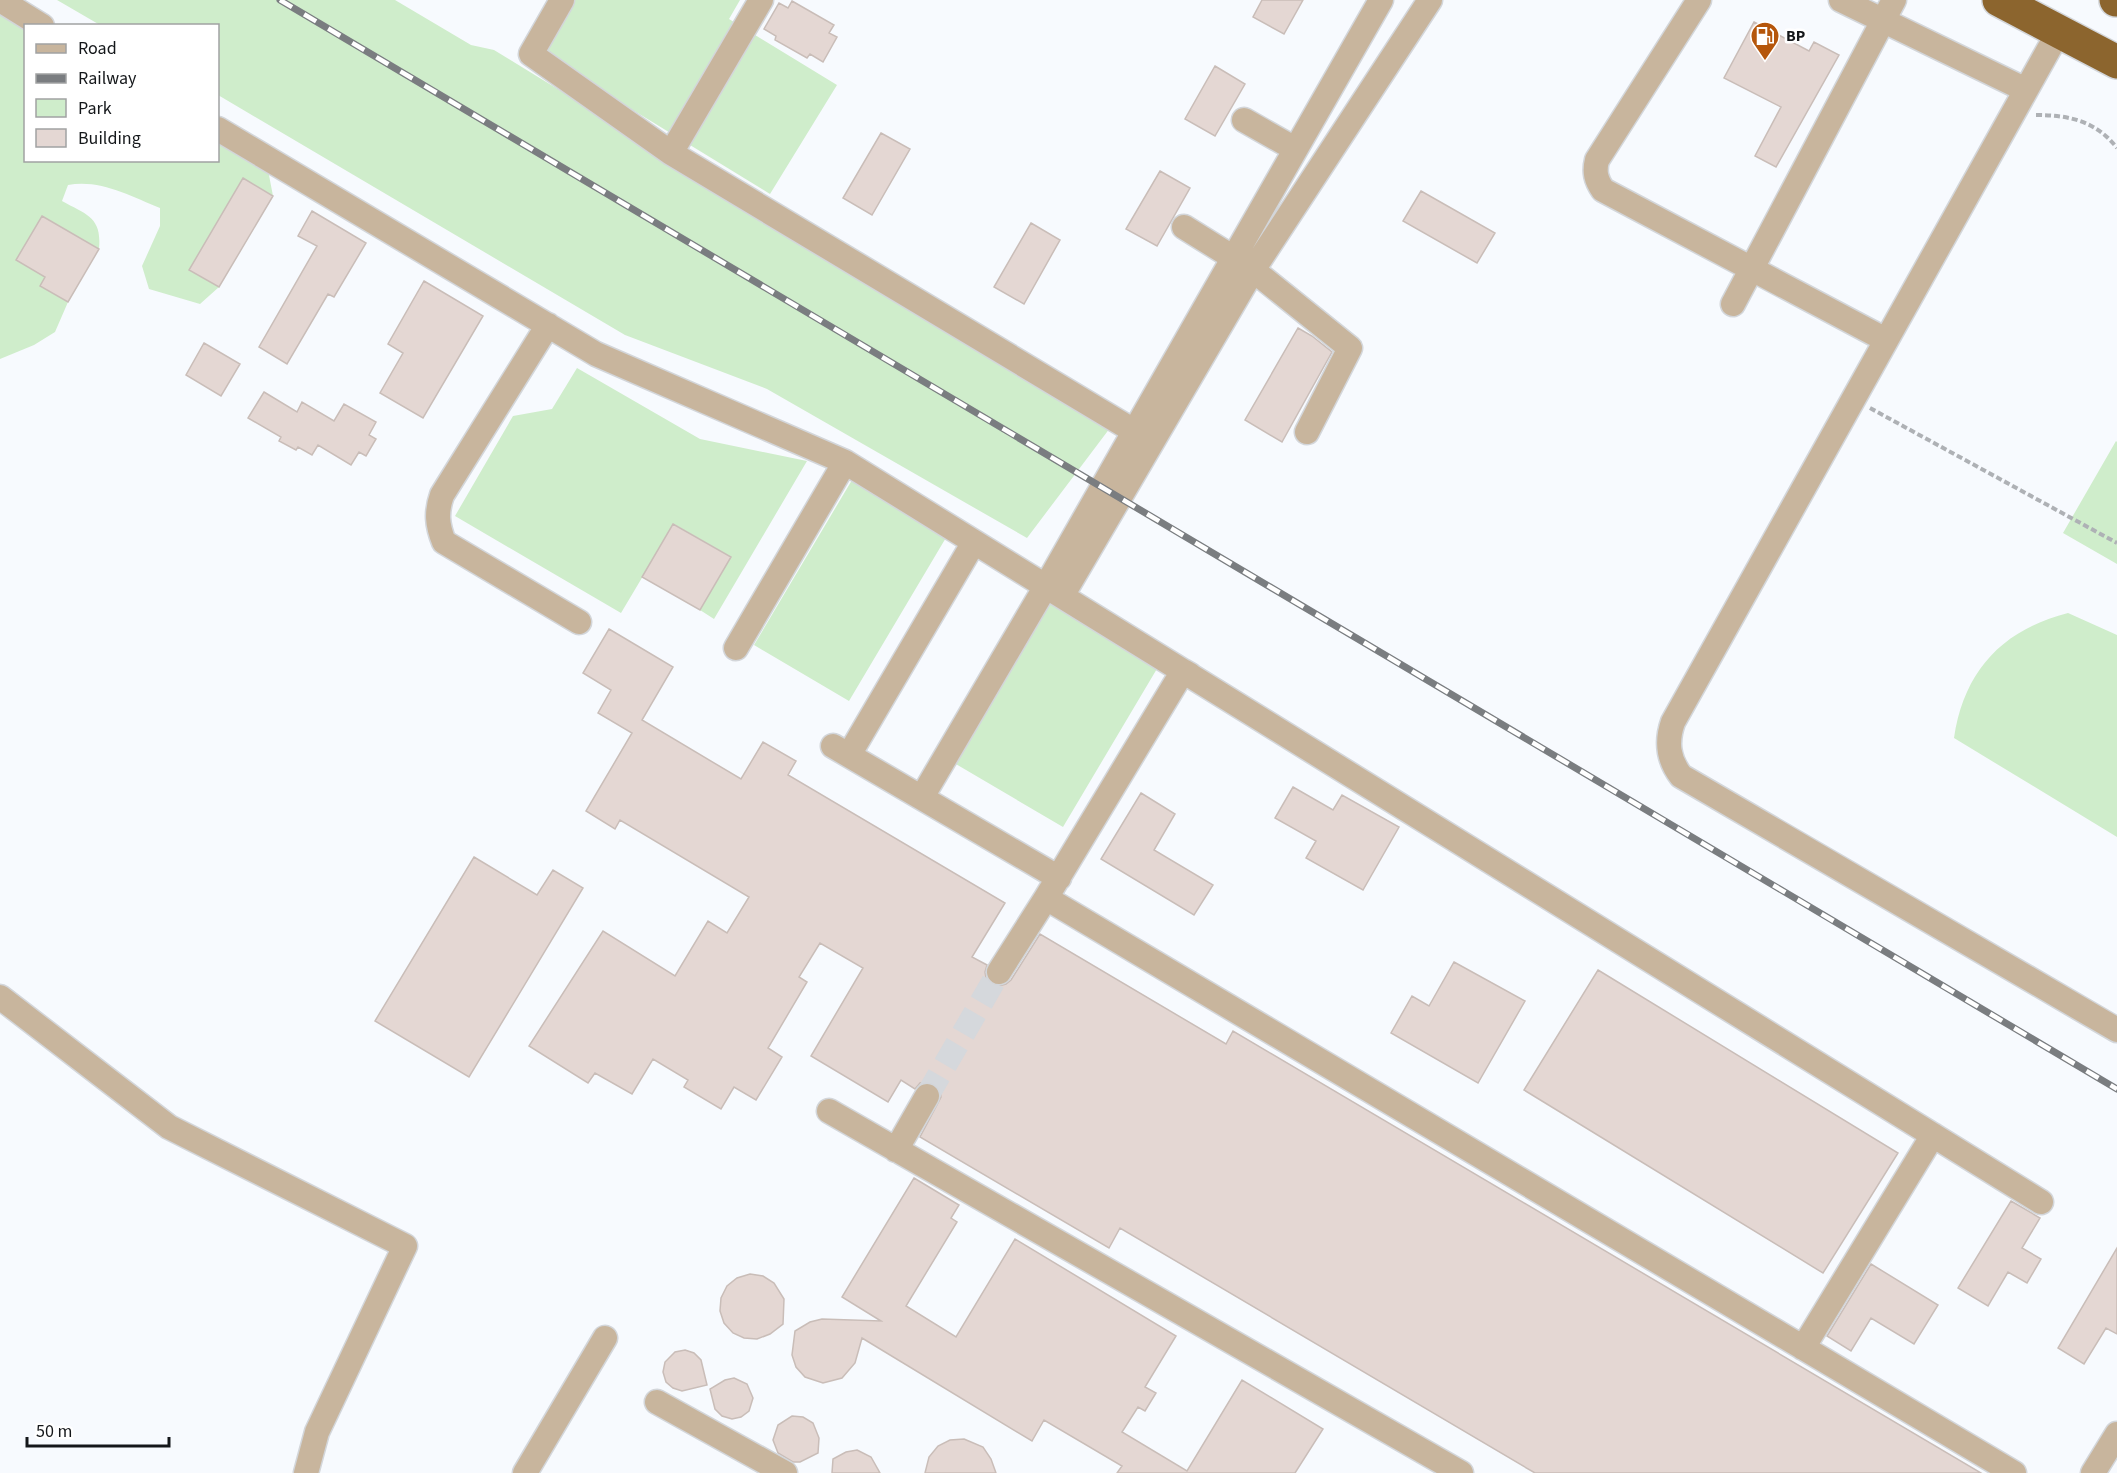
<svg xmlns="http://www.w3.org/2000/svg" width="2117" height="1473" font-family="'Source Sans 3',sans-serif">
<style>
.green{fill:#cfedcb}
.building{fill:#e4d7d3;stroke:#c9bdb8;stroke-width:1.5}
.lines{fill:none;stroke-linecap:round;stroke-linejoin:round}
.minor-tunnel{stroke:#d5d8dc;stroke-width:24;stroke-dasharray:24 12;stroke-linecap:butt}
.minor-casing{stroke:#d3d6da;stroke-width:27}
.highway-casing{stroke:#d3d6da;stroke-width:36}
.path{stroke:#aeb1b5;stroke-width:4;stroke-dasharray:6 3;stroke-linecap:butt}
.minor{stroke:#c8b59d;stroke-width:24}
.highway{stroke:#8c652e;stroke-width:33}
.rail-casing{stroke:#7a7d80;stroke-width:7}
.rail{stroke:#fff;stroke-width:4.5;stroke-dasharray:14;stroke-linecap:butt}
.labels{text-anchor:middle;dominant-baseline:central;stroke-width:5;stroke-linejoin:round;paint-order:stroke}
.poi-label{font-size:16px;font-weight:bold;fill:#14171a;stroke:#fff;text-anchor:start}
</style>
<rect width="100%" height="100%" fill="#f7fafe"/>
<path class="green" d="M57,0h338l76,45 23,5 616,378 -83,110 -260,-149 -142,-54 -407,-240v-69l-118,-1z
M564,0h176l-11,19 108,66 -67,109 -237,-145z
M0,12l25,15 1,133h192v-20l50,30 5,26 -29,-17 -54,91 29,17 -19,17 -51,-15 -7,-23 18,-40v-18c-30,-12 -60,-29 -92,-23l-6,16c25,14 40,16 37,48l-57,-33 -26,44 29,17 23,25 -13,30 -21,13 -34,14z
M577,368l123,71 107,22 -93,158 -14,-9 31,-53 -57,-33 -53,89 -166,-97 58,-100 39,-7z
M2116,441l1,1v122l-54,-31z
M852,480l95,56 -98,165 -95,-56z
M1047,595l114,67 -98,165 -114,-67z
M2068,613l49,22v202l-163,-99c10,-67 48,-108 114,-125z"/>
<path class="building" d="M1262,0h41l-19,34 -31,-17z
M792,1l42,24 -5,8 8,4 -14,25 -13,-8 -3,4 -32,-18 1,-4 -12,-7 15,-26 9,5z
M1754,22l55,29 5,-9 25,13 -63,112 -21,-11 26,-49 -57,-29z
M1215,66l30,18 -30,52 -30,-17z
M881,133l29,16 -38,66 -29,-17z
M1160,171l30,17 -33,58 -31,-17z
M243,178l30,18 -54,91 -30,-17z
M1421,191l74,42 -18,30 -74,-42z
M312,211l54,32 -32,54 -6,-3 -41,70 -28,-17 58,-101 -19,-10z
M42,216l57,33 -31,53 -28,-16 5,-9 -29,-17z
M1031,223l29,17 -36,64 -30,-17z
M424,281l59,35 -60,102 -43,-25 23,-40 -15,-9z
M1298,328l14,8 20,16 -50,90 -37,-22z
M204,343l36,21 -19,32 -35,-21z
M264,392l33,20 5,-10 32,19 10,-17 32,18 -7,13 7,4 -10,17 -7,-4 -8,13 -33,-20 -6,10 -14,-8 -2,3 -17,-9 2,-4 -33,-19z
M673,524l58,33 -31,53 -58,-33z
M609,629l64,38 -31,53 99,59 22,-37 33,19 -8,14 217,128 -33,54 15,8 -2,7 1,6 6,6 7,2 7,-2 5,-4 29,-46 186,110 7,-13 748,442h-446l-415,-245 -11,20 -189,-111 21,-40 -1,-8 -6,-6 -8,-1 -6,1 -5,6 -14,-9 -13,22 -77,-46 52,-88 -43,-25 -21,34 8,5 -39,66 14,9 -26,43 -22,-13 -13,22 -37,-22 4,-7 -35,-21 -21,35 -37,-21 -7,10 -59,-37 74,-115 72,45 33,-55 19,12 22,-36 -129,-77 -5,9 -29,-18 46,-78 -34,-20 13,-23 -28,-17z
M1293,787l40,23 9,-15 57,32 -36,63 -57,-32 10,-17 -41,-23z
M1141,793l34,21 -21,36 59,35 -19,30 -93,-56z
M474,857l63,38 16,-25 30,18 -114,189 -94,-56z
M1454,962l71,39 -47,82 -87,-50 21,-37 17,10z
M1598,970l300,183 -75,120 -299,-183z
M914,1178l45,27 -8,13 6,4 -51,84 50,31 59,-98 161,97 -31,51 11,6 -11,18 -7,-4 -16,25 65,39 55,-91 81,49 -28,44h-178l5,-7 -78,-46 -12,21 -170,-103 -7,25 -13,15 -19,5 -18,-6 -9,-10 -4,-12 3,-24 15,-9 12,-3 59,2 -39,-24z
M2011,1201l29,17 -18,30 19,11 -14,24 -19,-11 -20,34 -30,-18z
M2117,1248v86l-11,-6 -22,36 -26,-16z
M1871,1264l67,41 -24,39 -43,-26 -20,33 -24,-15z
M750,1274l13,2 11,7 10,16 -1,25 -13,10 -13,5 -13,-1 -11,-5 -9,-10 -4,-12 1,-13 6,-12 10,-8z
M685,1350l9,3 7,7 6,25 -25,6 -9,-3 -7,-6 -3,-10 2,-10 10,-10z
M734,1378l13,6 6,14 -4,13 -8,6 -9,2 -10,-3 -7,-7 -5,-20 15,-9z
M792,1416l11,1 10,6 6,15 -1,15 -18,9h-7l-15,-9 -5,-13 5,-15z
M964,1439l19,8 8,12 5,14h-71l4,-16 9,-11 12,-6z
M857,1450l14,7 9,16h-48l1,-14 13,-7z"/>
<g class="lines">
<path class="minor-tunnel" d="M927,1096l72,-124"/>
<g class="minor-casing">
<path id="minor" d="M0,0l42,26
M562,0l-31,54 140,99 463,278
M1699,0l-102,160c-3,12 -1,20 6,30l283,150
M1841,0l185,90
M2059,31l-386,691c-7,20 -5,37 8,54l436,254
M1244,120l51,29
M218,129l378,225 249,108 1196,740
M671,153l90,-153
M1184,227l69,43 97,78 -43,84
M1733,304l161,-304
M548,325l-106,170c-6,17 -5,30 2,47l135,80
M1062,596l191,-326 177,-270
M736,648l109,-186
M1190,675l-7,-4 -137,227 968,575
M833,746l226,132
M849,755l125,-213
M922,797l124,-211 335,-586
M999,972l47,-74
M0,997l169,130 236,119 -88,186 -11,41
M829,1111l632,362
M896,1150l31,-54
M1803,1348l130,-213
M657,1402l128,71
M525,1473l80,-135
M2093,1473l24,-39"/>
</g>
<g class="highway-casing">
<path id="highway" d="M1999,0l118,62
M2116,0h1"/>
</g>
<path class="path" d="M2036,115c33,0 60,6 81,33
M1870,408l247,135"/>
<use href="#minor" class="minor"/>
<use href="#highway" class="highway"/>
<g class="rail-casing">
<path id="rail" d="M280,0l1837,1089"/>
</g>
<use href="#rail" class="rail"/>
</g>
<defs>
<g id="fuel-pin" transform="scale(1.5)"><path d="M0 17L-7.5 6A9.5 9.5 0 1 1 7.5 6Z" fill="#b5560b" stroke="#fff"/><path d="M-5.5-6h7V0h2V4h1.3V-2.5L3-4.5l.8-.8L6-3V5H2.5V1h-1V6h-7ZM-4.2-4.7v3.2H.2V-4.7Z" fill="#fff"/></g>
</defs>
<g fill-rule="evenodd">
<use href="#fuel-pin" x="1765" y="36"/>
</g>
<g class="labels">
<g class="poi-label">
<text x="1786" y="36">BP</text>
</g>
</g>
<rect x="24" y="24" width="195" height="138" fill="#ffffff" stroke="#a1a2a3" stroke-width="1.5"/>
<rect x="36" y="44" width="30" height="9" fill="#c8b59d" stroke="#a1a2a3" stroke-width="1.5"/>
<text x="78" y="54" font-size="18" fill="#14171a">Road</text>
<rect x="36" y="74" width="30" height="9" fill="#7a7d80" stroke="#a1a2a3" stroke-width="1.5"/>
<text x="78" y="84" font-size="18" fill="#14171a">Railway</text>
<rect x="36" y="99" width="30" height="18" fill="#cfedcb" stroke="#a1a2a3" stroke-width="1.5"/>
<text x="78" y="114" font-size="18" fill="#14171a">Park</text>
<rect x="36" y="129" width="30" height="18" fill="#e4d7d3" stroke="#a1a2a3" stroke-width="1.5"/>
<text x="78" y="144" font-size="18" fill="#14171a">Building</text>
<path d="M27 1437v9h142v-9" fill="none" stroke="#14171a" stroke-width="3"/>
<text x="36" y="1437" font-size="18" fill="#14171a" stroke="#ffffff" stroke-width="4.5" paint-order="stroke">50 m</text>
</svg>
